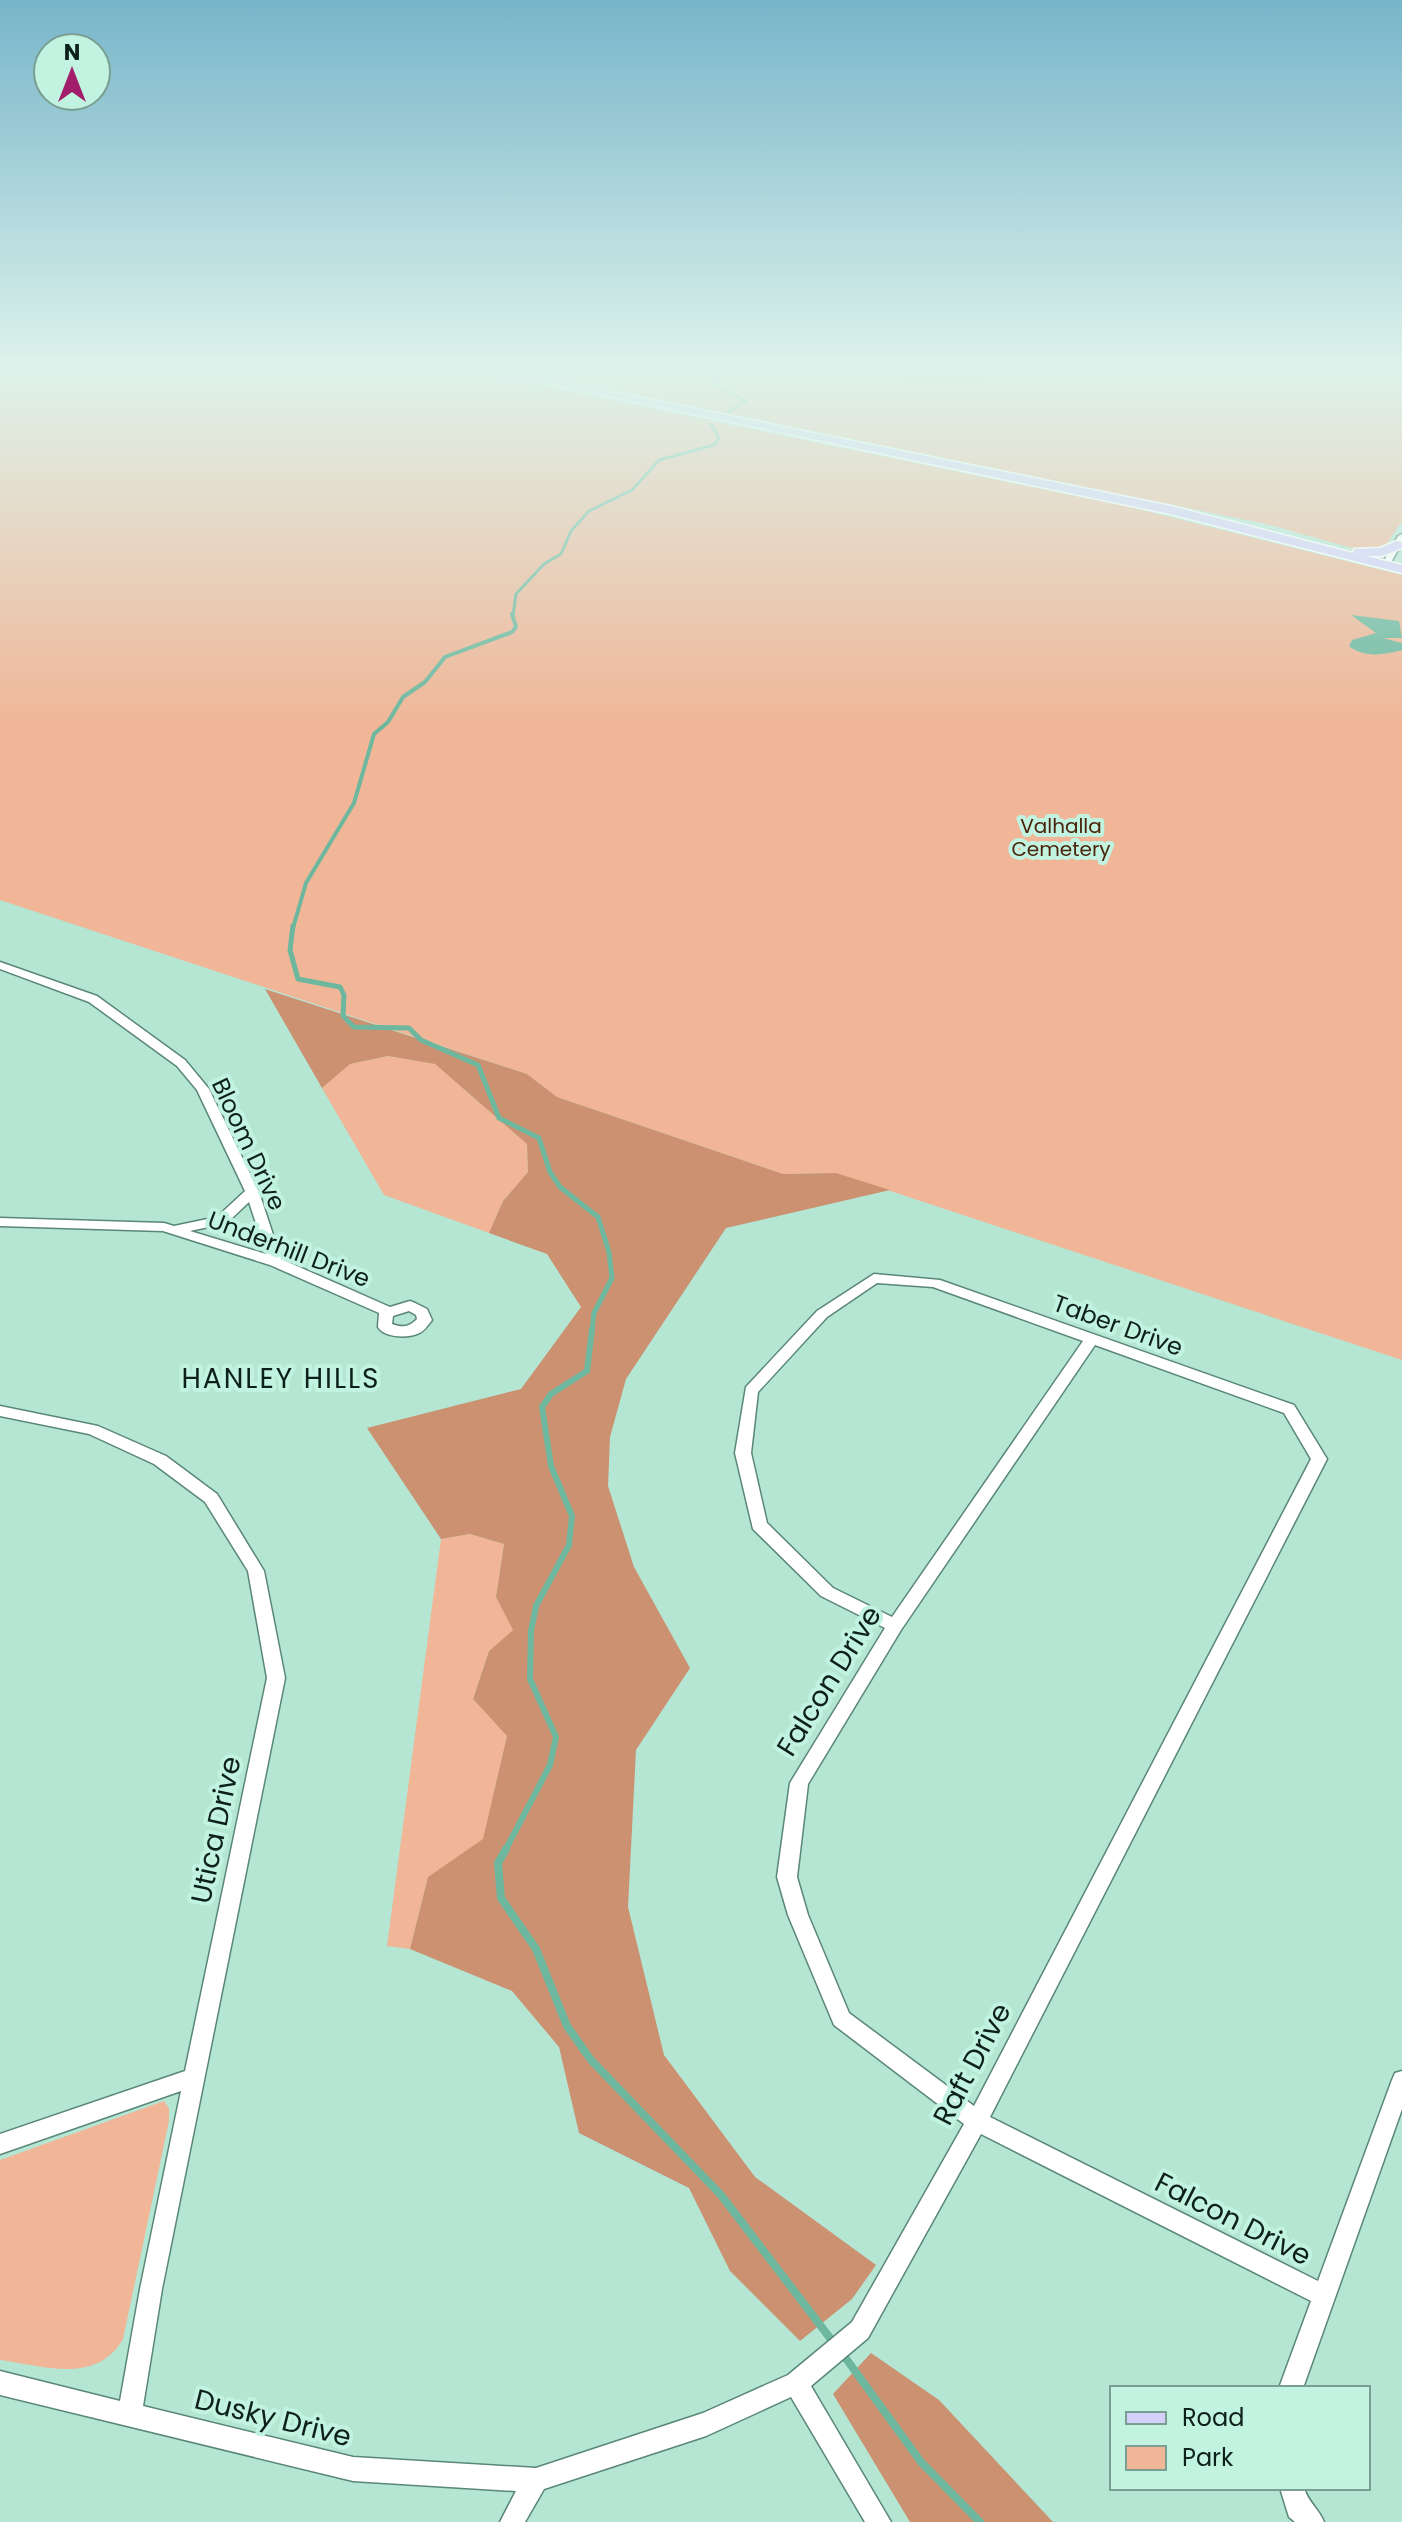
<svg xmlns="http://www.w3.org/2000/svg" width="1402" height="2522" font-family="Poppins,sans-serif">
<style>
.green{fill:#f0b697}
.forest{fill:#cb9170}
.water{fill:#6db79e}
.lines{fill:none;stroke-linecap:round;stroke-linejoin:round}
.stream-far4{stroke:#6db79e;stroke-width:3}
.stream-far3{stroke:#6db79e;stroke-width:4}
.stream-far2{stroke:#6db79e;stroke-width:5}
.stream-far1{stroke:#6db79e;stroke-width:6}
.stream{stroke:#6db79e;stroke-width:8}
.street-casing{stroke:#5a8777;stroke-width:3}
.primary-casing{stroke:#fff;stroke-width:3}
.street{fill:#fff;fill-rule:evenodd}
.primary{fill:#d5d0fa;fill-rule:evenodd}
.labels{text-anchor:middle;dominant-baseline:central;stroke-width:8;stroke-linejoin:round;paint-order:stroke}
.far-park-label{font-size:20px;fill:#49230a;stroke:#c2f2e0}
.street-label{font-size:24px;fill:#0d201a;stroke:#c2f2e0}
.quarter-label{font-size:28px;letter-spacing:2px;fill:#0d201a;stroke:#c2f2e0}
.near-street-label{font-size:28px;fill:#0d201a;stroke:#c2f2e0}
</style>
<rect width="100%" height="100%" fill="#b5e5d3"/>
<path class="green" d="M0,373h478l656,135 268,67v785l-566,-187 -53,1 -226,-77 -30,-23 -527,-174z
M531,373h871v148l-18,27 -25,2 -93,-26z
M388,1056l47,8 92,80 1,28 -25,29 -14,32 -105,-38 -62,-107 28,-24z
M470,1534l34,10 -8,53 18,33 -25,21 -16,48 34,37 -24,104 -55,37 -18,72 -23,-3 54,-407z
M164,2101l5,7v13l-46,218c-27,46 -78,27 -123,21v-200z"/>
<path class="forest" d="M889,373h123c-41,6 -84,19 -123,0z
M265,989l262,85 30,23 226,77 53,-1 54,17 -164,38 -100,151 -16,58 -2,49 26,81 56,101 -54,82 -8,157 36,148 91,122 121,88 -24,34 -52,42 -70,-70 -41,-83 -110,-55 -20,-86 -47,-56 -102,-42 18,-72 55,-38 24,-103 -34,-37 16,-48 24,-21 -17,-33 8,-53 -34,-10 -29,5 -74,-111 154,-39 60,-82 -34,-53 -58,-21 14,-32 25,-29 -1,-28 -92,-80 -47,-8 -38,8 -28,24z
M871,2353l68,47 114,122h-143l-77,-128z"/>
<path class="water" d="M1351,615l48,6 3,17h-19l19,5v7c-18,5 -38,8 -53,-4l3,-6 24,-7z"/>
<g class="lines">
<path class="stream-far4" d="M724,375l-8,4 -2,6 32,16 -18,11
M513,616l3,-22 28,-30 17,-10 10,-23 18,-20 43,-21 27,-30 55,-15 5,-7 -8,-14"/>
<path class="stream-far3" d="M293,928l13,-45 48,-80 20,-69 14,-12 15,-25 22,-15 20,-25 67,-25 4,-5 -4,-13"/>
<path class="stream-far2" d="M293,926l-3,24 8,29 42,8 4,8 -1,21 11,11 55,1 12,12 57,25 21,53 40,20 11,34 10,15 38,30 11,35 3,26 -18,35 -2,18"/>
<path class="stream-far1" d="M505,1851l45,-86 6,-28 -26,-58 1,-48 5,-25 33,-61 3,-29 -21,-50 -9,-59 9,-13 36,-23 5,-42"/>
<path class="stream" d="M506,1849l-8,14 3,35 35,51 31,77 24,34 130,135 112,147
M842,2353l79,109 59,60"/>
<g class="street-casing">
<path id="street" d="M1402,534v9l-12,21 -7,2 -1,-2 16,-28z
M0,962l97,34 88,64 24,29 50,103 22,67 109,48 20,-6 5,2 12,6 5,11c-4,5 -8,12 -15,14 -9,4 -33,4 -39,-7 0,-2 1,-12 1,-14l-109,-48 -107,-34 -163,-5v-8l164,5 10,3 43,-9 28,-26 -48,-101 -20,-24 -88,-64 -89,-33zM249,1202l17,52 -76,-23 37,-8zM409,1311l7,4 1,4c-8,8 -14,9 -25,5l1,-8z
M874,1274l66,6 354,125 33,54 -337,658 328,164 74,-201 3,-7 7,-2v38l-99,279h-24l32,-87 -330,-167 -113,204 -57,48 80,136h-26l-74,-125 -85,39 -162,53 -19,33h-25l16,-31 -163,-10 -353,-86v-24l120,30 20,-112 41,-198 -181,63v-20l185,-63 82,-393 -19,-107 -43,-69 -51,-38 -65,-30 -89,-18v-10l98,20 68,30 51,38 47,77 21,107 -123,611 -19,117 210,51 183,11 167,-55 85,-38 64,-53 112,-198 -130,-99 -46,-110 -11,-38 13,-94 95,-155 -64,-32 -68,-67 -18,-76 11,-66 71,-76zM877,1283l56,4 150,54 -191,276 -59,-29 -66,-65 -16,-70 7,-61 69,-75zM1095,1345l189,68 27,46 -337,647 -125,-93 -41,-98 -11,-38 11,-93 93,-154z
M1280,2488h24c4,14 15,21 20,34h-29l-6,-5z"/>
</g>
<g class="primary-casing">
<path id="primary" d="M498,373h22l651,133 182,47 1,-4 26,-1 17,-7 5,2v5l-20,8h-16l36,9v8l-232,-59z"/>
</g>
<use href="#street" class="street"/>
<use href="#primary" class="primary"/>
</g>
<linearGradient id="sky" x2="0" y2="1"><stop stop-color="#77b5ca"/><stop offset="0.51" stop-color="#def3eb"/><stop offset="1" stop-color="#def3eb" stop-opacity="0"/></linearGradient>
<rect width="1402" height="726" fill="url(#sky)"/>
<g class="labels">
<g class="far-park-label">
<text x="1061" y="826">Valhalla<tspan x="1061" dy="23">Cemetery</tspan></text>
</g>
<g class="street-label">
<text transform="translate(249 1144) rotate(65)">Bloom Drive</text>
<text transform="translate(289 1249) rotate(21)">Underhill Drive</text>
<text transform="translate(1118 1325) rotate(20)">Taber Drive</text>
</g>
<g class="quarter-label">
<text x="281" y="1378">HANLEY HILLS</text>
</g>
<g class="near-street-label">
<text transform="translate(829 1681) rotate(-58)">Falcon Drive</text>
<text transform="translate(216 1830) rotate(-78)">Utica Drive</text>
<text transform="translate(972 2064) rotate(-62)">Raft Drive</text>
<text transform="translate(1233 2219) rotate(27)">Falcon Drive</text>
<text transform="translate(273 2418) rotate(14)">Dusky Drive</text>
</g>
</g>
<rect x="1110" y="2386" width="260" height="104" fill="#c2f2e0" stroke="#7a9e91" stroke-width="2"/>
<rect x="1126" y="2412" width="40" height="12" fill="#d5d0fa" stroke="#7a9e91" stroke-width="2"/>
<text x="1182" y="2426" font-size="24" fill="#0d201a">Road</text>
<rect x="1126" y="2446" width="40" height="24" fill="#f0b697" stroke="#7a9e91" stroke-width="2"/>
<text x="1182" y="2466" font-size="24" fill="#0d201a">Park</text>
<g transform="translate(72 72)"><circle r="38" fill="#c2f2e0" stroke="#7a9e91" stroke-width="2"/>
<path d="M0-6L14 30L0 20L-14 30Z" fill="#a21e6d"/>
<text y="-12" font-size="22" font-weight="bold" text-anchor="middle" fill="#0d201a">N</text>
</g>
</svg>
